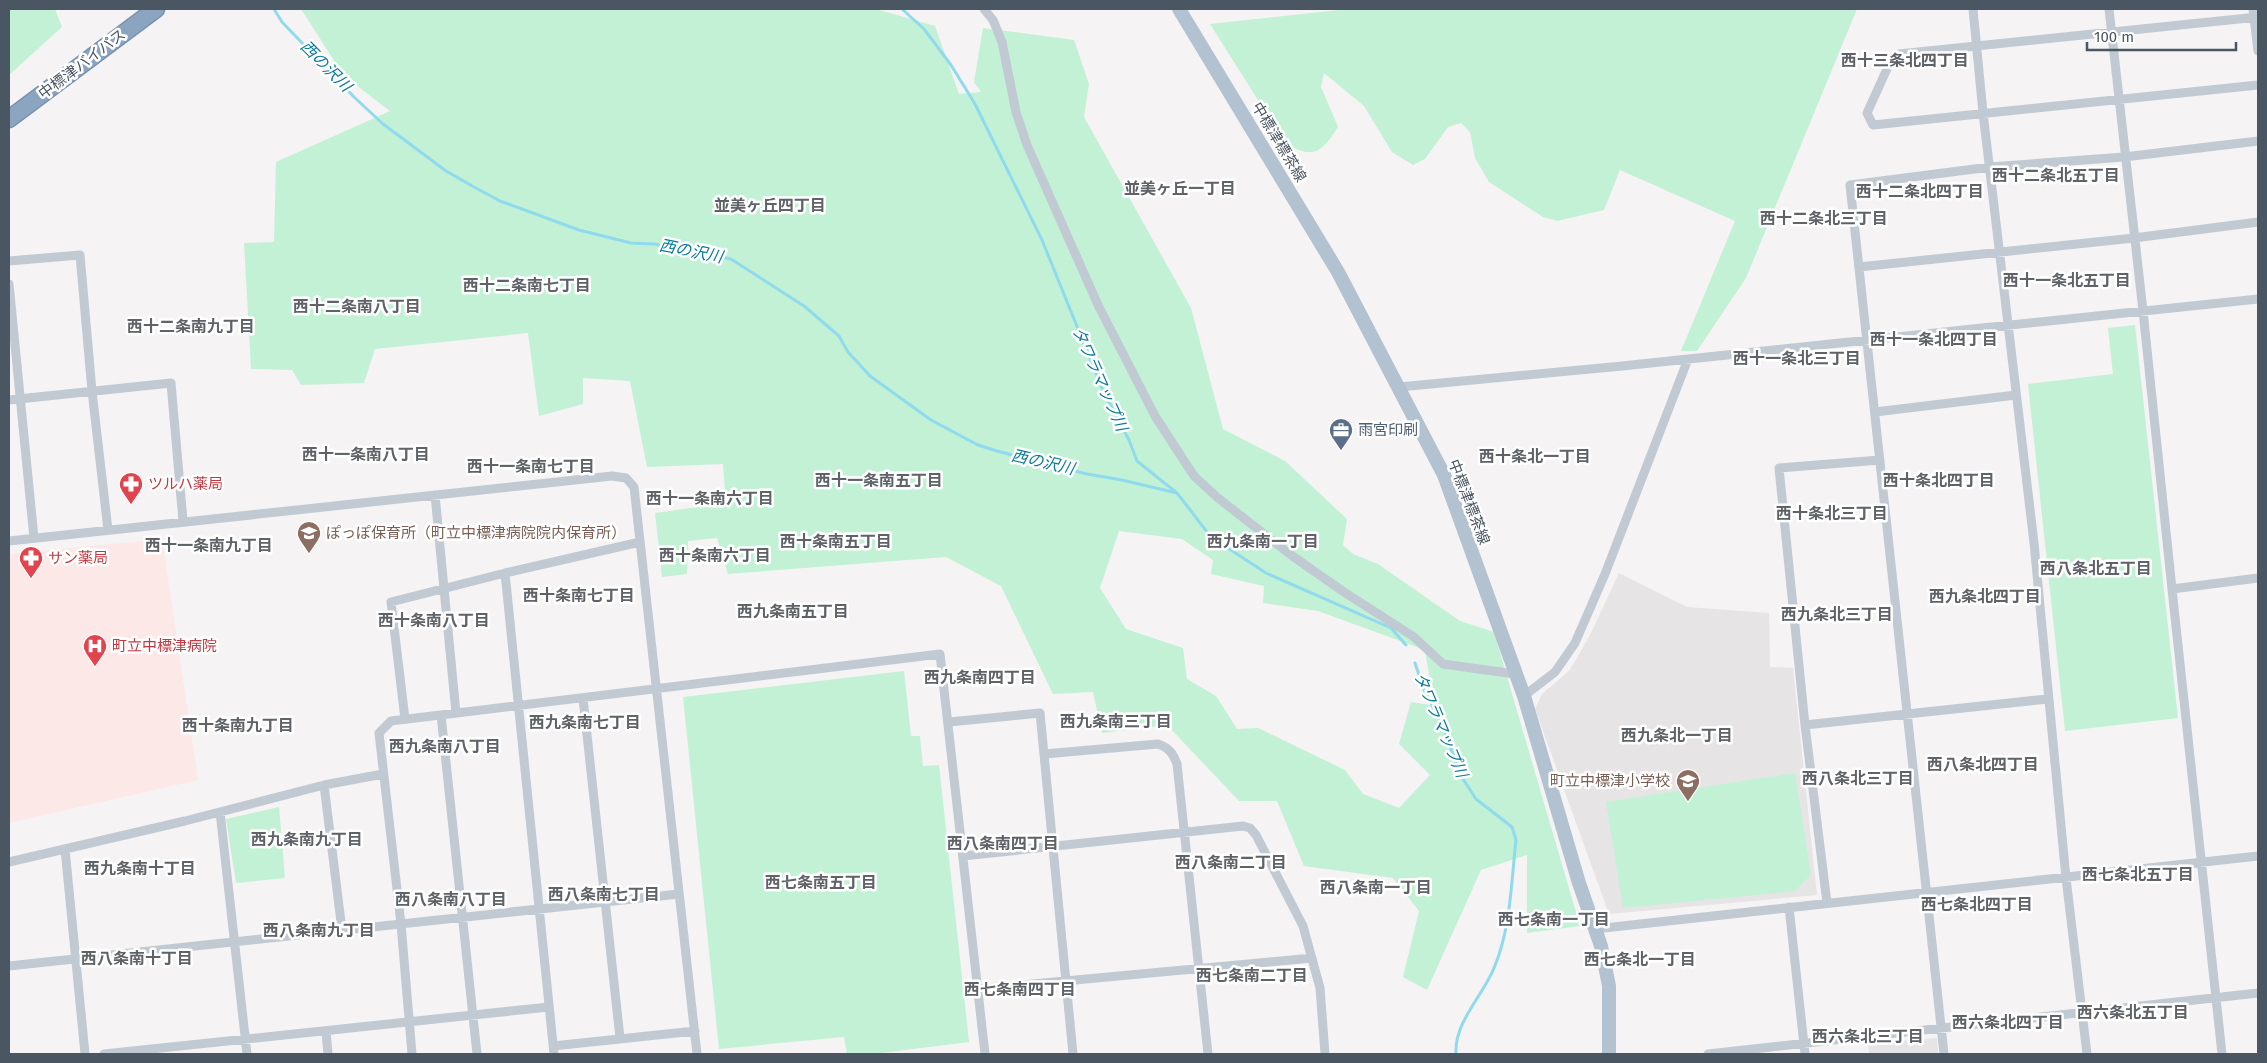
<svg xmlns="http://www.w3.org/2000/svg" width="2267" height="1063" font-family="'Fira Sans','Noto Sans JP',sans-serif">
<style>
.education{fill:#e6e4e5}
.medical{fill:#fce8e6}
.green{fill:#c3f1d5;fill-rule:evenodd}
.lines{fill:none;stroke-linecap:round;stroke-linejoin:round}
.stream{stroke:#90daee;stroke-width:3}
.highway-casing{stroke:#7690ad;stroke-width:19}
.street{stroke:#c1cad2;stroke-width:9}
.primary{stroke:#b3c2d1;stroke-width:14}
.highway{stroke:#8ba5c1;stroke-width:16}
.labels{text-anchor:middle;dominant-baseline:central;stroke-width:5;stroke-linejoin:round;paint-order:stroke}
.street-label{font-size:15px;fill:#4a5661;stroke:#fff}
.service-label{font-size:15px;fill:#4e5e75;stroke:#fff;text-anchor:start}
.health-label{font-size:15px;fill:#be3a42;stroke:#fff;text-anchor:start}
.education-label{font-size:15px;fill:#785e54;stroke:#fff;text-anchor:start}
.neighbourhood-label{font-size:16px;font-weight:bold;fill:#5f6368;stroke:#fff}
.water-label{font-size:16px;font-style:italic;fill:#0c7c9b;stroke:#fff}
</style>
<rect width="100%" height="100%" fill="#f5f3f3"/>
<path class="education" d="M1619,573l68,34 82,6 1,54 23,1 24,227 -208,19 -74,-205 7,-15 28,-24 21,-37z
M1937,1038l1,16h-69l-1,-10z"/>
<path class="medical" d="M162,539l36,241 -189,43v-269z"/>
<path class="green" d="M9,9h46l7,18 -53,48z
M301,9h575l59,17 24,68 22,-2 -7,-10 9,-54 91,12 15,44 -5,33 107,191 32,121 62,32 62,58 -4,26 10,9 25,10 82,57 34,11 86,294 -53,7v-78l-46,15 -54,120 -24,-13 16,-66 -26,-33 -89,-12 -27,-65h-38l-72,-76 -65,8 -9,-41 -40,2 -52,-108 -55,-29 -218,17 -11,-36 -29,3 -1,33 -25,3 -7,-64 71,-10 -3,-39 -76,3 -17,-86 -47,-3v26l-44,12 -11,-83 -153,16 -11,34 -63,2 -9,-15 -41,-1 -7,-126 30,-1 2,-80 114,-51 -46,-35zM1119,531l63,8 31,21 -2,14 53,12 -1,17 55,8 107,39 7,43 -2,12 -19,-3 -12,42 31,31 -31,33 -36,-14 -18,-24 -87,-42 -21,1 -21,-33 -29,-17 -4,-31 -57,-19 -26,-41z
M1348,9h509l-111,269 -49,73h-16l54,-130 -115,-51 -16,40 -47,11 -14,-4 -54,-35 -14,-24 -5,-26 -9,-9 -13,4 -23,32 -12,6 -21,-13 -28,-46 -40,-33 -3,14 17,40c-17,26 -24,33 -53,16l-75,-119z
M2135,325l43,393 -113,13 -37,-347 85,-10 -5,-46z
M904,671l7,65h9l3,30 16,-1 30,277 -96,12h-26l-3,-17 -125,12 -36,-352z
M1795,773l16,102 -16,16 -172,17 -17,-106z
M279,807l6,71 -49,5 -10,-64z"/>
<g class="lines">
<path class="stream" d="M274,9l8,13 72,75 29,27 63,47 28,16 26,14 79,29 52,13 23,1 77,15 73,47 35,30 9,16 22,24 61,44 47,25 19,6 90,23 35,6 55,13
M902,9l22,20 27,36 24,39 67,136 62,153 25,47 8,21 40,32 34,44 55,36 125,55 15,17
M1415,663l9,27 17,31 20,55 15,23 36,28 4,13c-5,43 -5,88 -22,128 -11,28 -40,54 -38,86"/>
<g class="highway-casing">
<path id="highway" d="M9,119l147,-110"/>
</g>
<path class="street" d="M984,9l9,11 9,22 14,70 11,33 71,160 57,111 39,60 24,22 73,57 53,37 70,45 29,27 72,10
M1973,9l10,104 51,430 32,335 21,176
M2109,9l34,302 29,278
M2253,9l5,42
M2258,17l-359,37 -8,6 -24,53 6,12 385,-40
M9,261l71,-6 12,136 16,139
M1859,267l275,-29 124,-16
M9,284l25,254
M1399,387l223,-21 636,-67
M9,400l162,-17 12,138
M1875,412l141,-17
M435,495l21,218
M9,541l603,-65 14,2 8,9 63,567
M505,573l49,481
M1524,696l31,-24 20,-29 30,-69 83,-215
M583,698l37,340
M441,715l36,339
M405,719l-14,-117 114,-29 135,-31
M949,722l91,-9 33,341
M1805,725l242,-26
M1044,754l114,-10c11,4 15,9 19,20l31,290
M324,785l18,145
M220,812l27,242
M65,849l20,205
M963,856l280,-30 7,2 6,7 47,91 17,62 5,66
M9,862l176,-41 139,-36 59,-11
M1827,903l-22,-178 -26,-257 101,-8
M1789,907l16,147
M1595,929l663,-73
M9,966l670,-72
M979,989l333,-31
M326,1031l2,23
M553,1046l142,-15
M104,1054l445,-47
M412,1054l-11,-130 -22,-191 12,-12 549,-67 45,400
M1708,1054l550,-61
M1944,1054l-94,-869 140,-18 134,-10 134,-16
M2222,1054l-50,-465 86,-11"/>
<path class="primary" d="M1179,9l159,263 106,203 80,221 55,187 22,63 8,40v68"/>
<use href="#highway" class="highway"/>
</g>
<defs>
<g id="office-pin" transform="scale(1.25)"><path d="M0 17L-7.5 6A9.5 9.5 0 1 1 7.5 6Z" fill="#5c6f8a" stroke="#fff"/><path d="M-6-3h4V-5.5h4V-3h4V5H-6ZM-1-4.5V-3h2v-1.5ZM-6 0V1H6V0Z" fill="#fff"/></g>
<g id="pharmacy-pin" transform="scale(1.25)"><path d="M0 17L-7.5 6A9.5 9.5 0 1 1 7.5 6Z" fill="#e0444e" stroke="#fff"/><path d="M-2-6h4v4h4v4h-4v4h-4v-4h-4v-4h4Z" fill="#fff"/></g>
<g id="school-pin" transform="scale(1.25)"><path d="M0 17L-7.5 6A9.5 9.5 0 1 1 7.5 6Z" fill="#8d6e63" stroke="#fff"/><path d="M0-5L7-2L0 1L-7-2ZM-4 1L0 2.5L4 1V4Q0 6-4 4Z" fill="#fff"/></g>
<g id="hospital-pin" transform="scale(1.25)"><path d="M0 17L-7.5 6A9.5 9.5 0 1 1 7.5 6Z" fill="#e0444e" stroke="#fff"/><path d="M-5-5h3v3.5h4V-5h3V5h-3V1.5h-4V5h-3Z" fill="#fff"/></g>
</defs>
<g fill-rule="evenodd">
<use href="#office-pin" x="1341" y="430"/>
<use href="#pharmacy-pin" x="131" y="484"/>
<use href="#school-pin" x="309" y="533"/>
<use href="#pharmacy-pin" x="31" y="558"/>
<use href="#hospital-pin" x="95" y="646"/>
<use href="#school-pin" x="1688" y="781"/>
</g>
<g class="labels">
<g class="street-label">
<text transform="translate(82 64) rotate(-37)">中標津バイパス</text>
<text transform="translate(1279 142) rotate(59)">中標津標茶線</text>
<text transform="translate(1469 502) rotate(69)">中標津標茶線</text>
</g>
<g class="service-label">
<text x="1358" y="430">雨宮印刷</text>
</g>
<g class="health-label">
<text x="148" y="484">ツルハ薬局</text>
<text x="48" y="558">サン薬局</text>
<text x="112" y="646">町立中標津病院</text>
</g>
<g class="education-label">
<text x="326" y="533">ぽっぽ保育所（町立中標津病院院内保育所）</text>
<text x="1670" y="781" text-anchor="end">町立中標津小学校</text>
</g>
<g class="neighbourhood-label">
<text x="1905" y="60">西十三条北四丁目</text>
<text x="2056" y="175">西十二条北五丁目</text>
<text x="1180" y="188">並美ヶ丘一丁目</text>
<text x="1920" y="191">西十二条北四丁目</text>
<text x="770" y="205">並美ヶ丘四丁目</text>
<text x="1824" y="218">西十二条北三丁目</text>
<text x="2067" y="280">西十一条北五丁目</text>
<text x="527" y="285">西十二条南七丁目</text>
<text x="357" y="306">西十二条南八丁目</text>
<text x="191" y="326">西十二条南九丁目</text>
<text x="1934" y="339">西十一条北四丁目</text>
<text x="1797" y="358">西十一条北三丁目</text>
<text x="366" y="454">西十一条南八丁目</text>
<text x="1535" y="456">西十条北一丁目</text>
<text x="531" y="466">西十一条南七丁目</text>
<text x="879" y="480">西十一条南五丁目</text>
<text x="1939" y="480">西十条北四丁目</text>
<text x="710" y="498">西十一条南六丁目</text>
<text x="1832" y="513">西十条北三丁目</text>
<text x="836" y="541">西十条南五丁目</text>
<text x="1263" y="541">西九条南一丁目</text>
<text x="209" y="545">西十一条南九丁目</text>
<text x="715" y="555">西十条南六丁目</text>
<text x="2096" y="568">西八条北五丁目</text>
<text x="579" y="595">西十条南七丁目</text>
<text x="1985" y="596">西九条北四丁目</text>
<text x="793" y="611">西九条南五丁目</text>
<text x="1837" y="614">西九条北三丁目</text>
<text x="434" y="620">西十条南八丁目</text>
<text x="980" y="677">西九条南四丁目</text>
<text x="1116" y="721">西九条南三丁目</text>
<text x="585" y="722">西九条南七丁目</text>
<text x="238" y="725">西十条南九丁目</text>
<text x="1677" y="735">西九条北一丁目</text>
<text x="445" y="746">西九条南八丁目</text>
<text x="1983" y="764">西八条北四丁目</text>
<text x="1858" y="778">西八条北三丁目</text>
<text x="307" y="839">西九条南九丁目</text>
<text x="1003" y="843">西八条南四丁目</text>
<text x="1231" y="862">西八条南二丁目</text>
<text x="140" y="868">西九条南十丁目</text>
<text x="2138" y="874">西七条北五丁目</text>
<text x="821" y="882">西七条南五丁目</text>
<text x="1376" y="887">西八条南一丁目</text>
<text x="604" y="894">西八条南七丁目</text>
<text x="451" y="899">西八条南八丁目</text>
<text x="1977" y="904">西七条北四丁目</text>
<text x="1554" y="919">西七条南一丁目</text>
<text x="319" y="930">西八条南九丁目</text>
<text x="137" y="958">西八条南十丁目</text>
<text x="1640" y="959">西七条北一丁目</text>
<text x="1252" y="975">西七条南二丁目</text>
<text x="1020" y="989">西七条南四丁目</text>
<text x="2133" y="1012">西六条北五丁目</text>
<text x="2008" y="1022">西六条北四丁目</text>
<text x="1868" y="1036">西六条北三丁目</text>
</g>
<g class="water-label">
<text transform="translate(326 66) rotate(45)">西の沢川</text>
<text transform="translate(691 251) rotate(11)">西の沢川</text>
<text transform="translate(1100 379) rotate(66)">タワラマップ川</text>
<text transform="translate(1043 462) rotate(13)">西の沢川</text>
<text transform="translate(1441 725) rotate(67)">タワラマップ川</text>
</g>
</g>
<rect width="2267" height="1063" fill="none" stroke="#4a5661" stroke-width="20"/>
<path d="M2087 42v8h149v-8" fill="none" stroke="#4a5661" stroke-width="2.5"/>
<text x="2094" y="42" font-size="15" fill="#4a5661" stroke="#ffffff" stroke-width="4" paint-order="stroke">100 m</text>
</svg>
